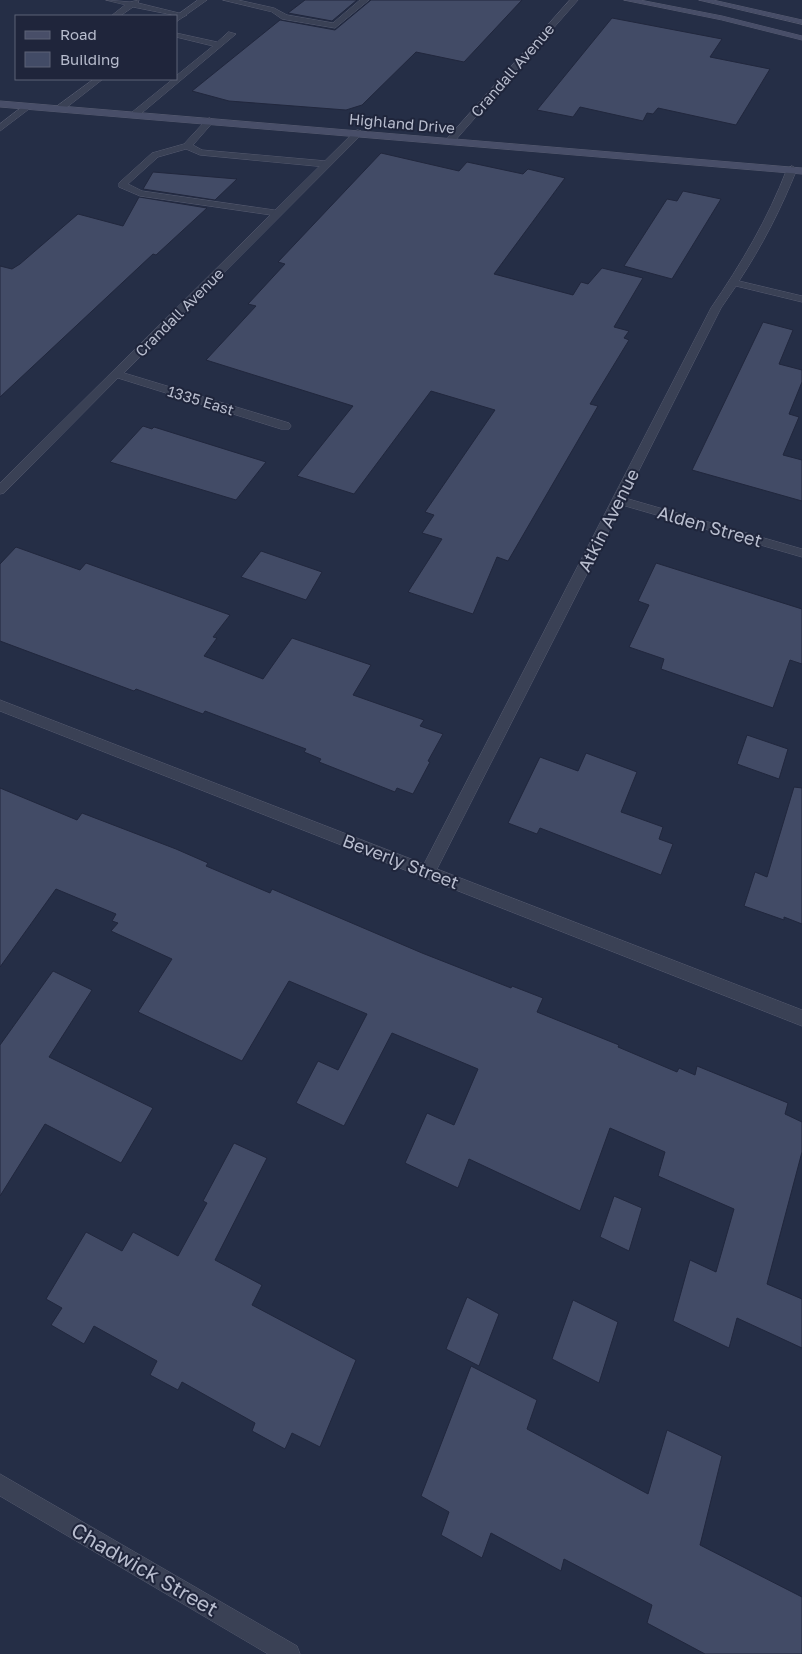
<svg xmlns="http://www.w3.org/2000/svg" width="802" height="1654" font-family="'Golos Text',sans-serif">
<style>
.building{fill:#424b66;stroke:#21273d}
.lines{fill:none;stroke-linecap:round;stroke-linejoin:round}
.service-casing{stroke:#565b70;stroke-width:1}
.minor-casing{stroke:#565b70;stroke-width:1}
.secondary-casing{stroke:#565b70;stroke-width:1}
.service{fill:#3a4155;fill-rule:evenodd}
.minor{fill:#3a4155;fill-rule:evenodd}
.secondary{fill:#484e68;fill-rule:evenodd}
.labels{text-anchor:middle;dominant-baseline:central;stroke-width:4;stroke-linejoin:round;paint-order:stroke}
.far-street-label{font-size:15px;fill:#b8bdce;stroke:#1f253b}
.street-label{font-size:18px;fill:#b8bdce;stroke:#1f253b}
.near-street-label{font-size:21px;fill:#b8bdce;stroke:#1f253b}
</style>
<rect width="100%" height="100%" fill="#252e46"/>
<path class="building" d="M305,0h52l-25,21 -44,-8z
M371,0h151l-58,62 -48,-10 -54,53 -16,5 -117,-9 -37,-10 88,-71 55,10z
M612,18l110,21 -12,18 60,12 -34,56 -78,-17 -5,6 -6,-1 -4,8 -63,-14 -7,10 -36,-7z
M381,153l78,18 8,-9 56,12 5,-5 37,9 -71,96 79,21 8,-13 7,2 14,-16 41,10 -29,49 15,4 -5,7 5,2 -39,64 8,2 -90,155 -11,-4 -24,57 -65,-22 34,-53 -20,-6 12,-18 -9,-3 70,-102 -64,-19 -77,103 -57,-18 56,-70 -147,-46 50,-54 -8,-2 37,-40 -7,-2z
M153,172l84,7 -22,21 -72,-11z
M683,191l38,8 -49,80 -48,-13 43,-67 10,2z
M139,197l68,11 -51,47 -3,-1 -153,143v-131l12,3 8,-5 58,-50 45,12z
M763,322l30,8 -14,34 23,6v12l-13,32 10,3 -16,38 19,5v41l-110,-31z
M143,426l9,3 2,-2 112,35 -30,38 -126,-38z
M16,547l64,23 6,-7 144,52 -17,22 4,1 -13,18 59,23 29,-41 79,27 -18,30 71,25 -4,6 23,8 -15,27 2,1 -17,32 -16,-6 -2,4 -76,-30 2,-3 -17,-7 2,-3 -101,-38 -2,3 -67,-25 -2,2 -134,-50v-77z
M261,551l61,21 -16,28 -65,-23z
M656,563l146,46v55l-12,-4 -17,48 -112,-39 3,-10 -35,-12 20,-42 -11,-4z
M747,735l41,14 -9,30 -42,-15z
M586,753l51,19 -16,40 42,15 -4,12 14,5 -12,31 -121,-47 -3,6 -29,-11 32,-66 38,14z
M794,787l8,1v136l-18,-7v3l-40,-14 11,-34 12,5z
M0,788l77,32 5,-7 94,36 32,14 -2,3 64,27 2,-4 150,64 89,35 1,-2 31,12 -6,14 82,33 -1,2 59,25 2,-4 16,7 2,-9 91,37 -3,11 17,8v30l-35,132 35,15v49l-65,-30 -8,30 -56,-27 17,-61 26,12 18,-63 -76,-33 7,-24 -55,-24 -30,83 -111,-52 -11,29 -53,-25 22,-50 27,12 24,-56 -86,-36 -48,93 -48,-23 22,-42 20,9 29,-56 -78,-33 -47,80 -104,-49 34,-53 -61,-28 7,-8 -6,-2 4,-7 -60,-25 -56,78z
M53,971l39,19 -43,67 104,51 -32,55 -76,-39 -45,72v-151z
M234,1143l33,15 -52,102 47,25 -10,20 104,55 -36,87 -28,-14 -7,16 -33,-18 3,-8 -73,-41 -4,8 -28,-15 7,-14 -63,-35 -10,18 -33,-19 11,-17 -16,-9 40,-67 36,19 11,-19 45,24 29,-53 -4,-2z
M614,1196l28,12 -13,43 -29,-14z
M467,1297l32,17 -20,52 -33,-17z
M573,1300l45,22 -19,61 -47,-24z
M471,1366l66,34 -10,29 121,65 19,-64 55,26 -22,89 102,52v57h-97l-58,-31 5,-18 -88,-46 -3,12 -70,-38 -9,25 -41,-23 8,-23 -28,-16z"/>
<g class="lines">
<g class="service-casing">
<path id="service" d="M106,0l24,2 9,-2 -1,3 49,12 -4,2 -50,-10 -13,9h-9l14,-11z
M223,0h15l36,8 13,7 46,8 27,-23h9l-34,28 -53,-9 -10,-7z
M229,32l7,2 -99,83h-6v-4l42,-34h3v-3l37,-30 -37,-9v-4l41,9z
M210,118l4,3 -21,24 9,5 124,11 5,3 -5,3 -126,-12 -14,-6 -28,8 -30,27 14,7 139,20v4l-3,1 -138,-20 -21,-9v-4l33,-30 32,-9 23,-25z"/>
</g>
<g class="minor-casing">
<path id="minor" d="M198,0h9l-31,22v-6z
M570,0h8l-125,143h-6v-4z
M94,79h9l-41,32h-6v-4z
M26,104l7,2 -33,25v-7z
M358,130l3,1v4l-237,238 165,50 2,3 -2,3h-8l-163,-51 -114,115 -4,1v-11l355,-352z
M792,166l5,3c-16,40 -35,77 -58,112l63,15v6l-66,-16 -15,22 -96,190 177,51v8l-180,-52 -185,364 365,141v16l-802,-315v-11l424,164 287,-556c30,-44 57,-89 76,-139z
M0,1474l297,172 3,8h-32l-268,-158z"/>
</g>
<g class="secondary-casing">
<path id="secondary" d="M624,0h16l82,16 80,20v4l-80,-20z
M699,0h14l89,20v4z
M0,101l802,67v6l-802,-67z"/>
</g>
<use href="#service" class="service"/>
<use href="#minor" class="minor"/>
<use href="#secondary" class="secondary"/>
</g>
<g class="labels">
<g class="far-street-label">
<text transform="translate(512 70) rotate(-49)">Crandall Avenue</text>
<text transform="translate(402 123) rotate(5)">Highland Drive</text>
<text transform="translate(179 312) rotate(-45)">Crandall Avenue</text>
<text transform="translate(201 400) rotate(17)">1335 East</text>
</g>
<g class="street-label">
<text transform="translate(608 520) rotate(-63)">Atkin Avenue</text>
<text transform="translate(710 526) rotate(16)">Alden Street</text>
<text transform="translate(401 861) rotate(21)">Beverly Street</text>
</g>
<g class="near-street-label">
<text transform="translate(145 1569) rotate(30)">Chadwick Street</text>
</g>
</g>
<rect x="15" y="15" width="162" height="65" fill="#1f253b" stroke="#5c6276"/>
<rect x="25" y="31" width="25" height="8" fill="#484e68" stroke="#5c6276"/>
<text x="60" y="40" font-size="15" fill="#b8bdce">Road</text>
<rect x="25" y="52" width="25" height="15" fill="#424b66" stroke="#5c6276"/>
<text x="60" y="65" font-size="15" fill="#b8bdce">Building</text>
</svg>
